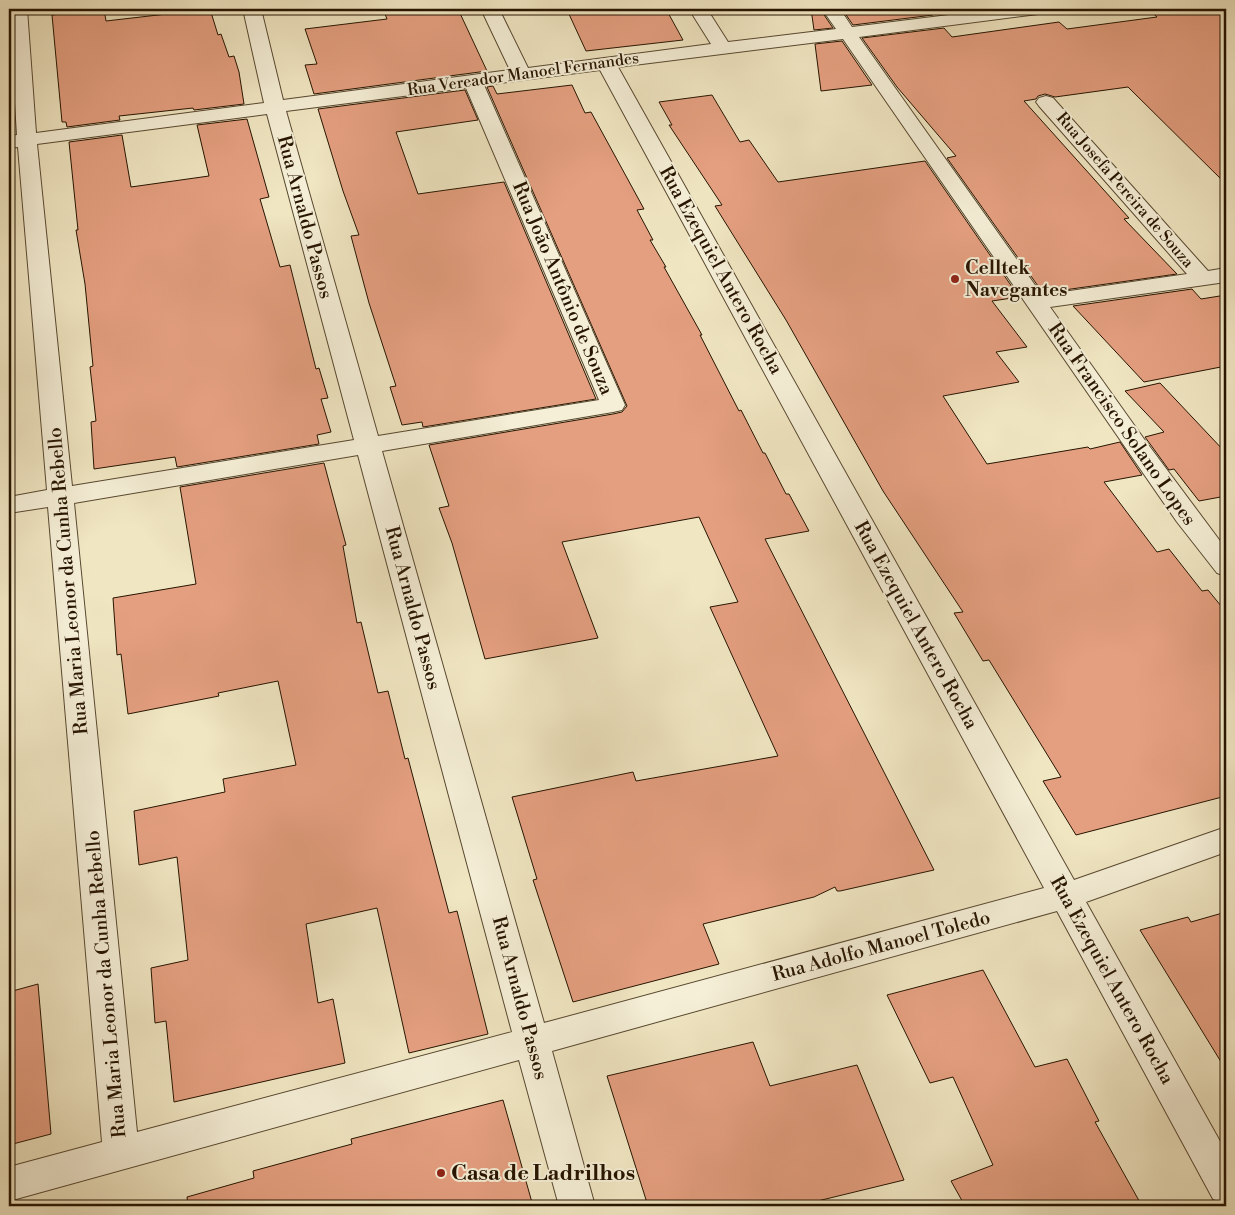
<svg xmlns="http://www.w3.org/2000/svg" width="1235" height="1215" font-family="'Libre Bodoni',serif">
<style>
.building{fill:#e49f80;stroke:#261400}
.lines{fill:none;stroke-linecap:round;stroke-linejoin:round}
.minor-casing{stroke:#584830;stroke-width:2}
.minor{fill:#f5efd7;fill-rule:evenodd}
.poi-dot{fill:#8f2418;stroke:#f5efd7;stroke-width:2}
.labels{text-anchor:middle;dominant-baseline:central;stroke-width:4;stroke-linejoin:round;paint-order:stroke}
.far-street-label{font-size:16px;fill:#261400;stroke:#f5efd7}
.street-label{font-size:19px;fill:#261400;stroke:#f5efd7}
.poi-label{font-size:19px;font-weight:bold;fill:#261400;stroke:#f5efd7;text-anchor:start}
.near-poi-label{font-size:22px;font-weight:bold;fill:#261400;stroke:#f5efd7;text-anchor:start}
</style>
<rect width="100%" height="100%" fill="#f0e6c2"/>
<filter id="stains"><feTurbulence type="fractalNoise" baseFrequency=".004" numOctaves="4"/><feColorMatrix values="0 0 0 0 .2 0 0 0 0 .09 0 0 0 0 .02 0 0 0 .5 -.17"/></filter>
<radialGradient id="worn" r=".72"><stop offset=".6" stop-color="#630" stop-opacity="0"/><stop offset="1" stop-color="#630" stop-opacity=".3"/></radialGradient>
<path class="building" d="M104,9l2,12 104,-12 8,26 3,-1 8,23 5,-1 5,16 5,32 -50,6 -1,-2 -74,8 1,4 -53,7 -1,-5h-4l-10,-107z
M383,9h75l29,62 -173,23 -9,-29 12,-1 -12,-35 82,-10z
M597,9h69l17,31 -97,11 -18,-39z
M811,9h9l13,19 -19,2z
M842,9h86l5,6 -80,10z
M1148,9h78v175l-98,-97 -73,10 -10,-3 -7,2 -2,3 -12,2 105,117 -5,1 53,55 -134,19 -96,-135 9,-2 -59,-69 -35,-49 82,-10 8,9 107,-15 8,7 90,-12z
M842,41l30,44 -51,6 -6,-47z
M572,85l13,28 6,-1 53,97 -7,1 16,30h-3l16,27h-2l38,68h-2l39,76 2,-1 22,43h2l21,41h3l20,37 -44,8 169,331 -94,21h-3l-2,-4 -21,10 -111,27 16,40 -146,38 -40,-122 4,-1 -25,-82 121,-25 3,9 142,-25 -68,-149 28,-5 -39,-85 -137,25 36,96 -113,21 -33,-116 -13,-35 10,-2 -20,-61 184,-31 9,-2 5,-6 -140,-319 6,-1 4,8z
M465,90l13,30 -82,12 22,62 86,-12 92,217 -173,28 -1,-5 -20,3 -12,-38 6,-1 -27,-83 -18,-67 8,-1 -16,-44 -25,-82z
M712,95l28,47 9,-2 29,42 147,-21 94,136 -27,4 35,46 -31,5 23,30 -76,14 44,68 101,-17 2,2 30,-7 22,33 -38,7 53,70 12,-3 33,42 6,-1 18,22v184l-150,39 -33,-54 18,-4 -72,-117 -6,1 -29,-48 9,-1 -80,-121 -97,-171 -71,-114 7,-1 -53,-80h3l-13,-23z
M247,119l22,78 -9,2 20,68 10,-2 26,104 3,-1 9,30 -7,1 10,33 -14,3 2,9 -142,23 -2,-10 -81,12 -3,-47 5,-1 -6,-54 3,-1 -8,-82 -9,-54h2l-9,-88 53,-7 9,52 78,-11 -12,-51z
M1192,289l9,10 25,-4v71l-82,16 -71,-76z
M1160,383l66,70v43l-27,5 -25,-32 -5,1 -24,-33 19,-5 -39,-41z
M324,463l22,82 -3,1 14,77 4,-1 17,71 10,-2 17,68 3,-1 41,155 8,-2 31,123 -79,19 -32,-145 -71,16 12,79 15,-4 12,64 -171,39 -8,-81 -11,2 -4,-55 37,-8 -11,-103 -38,8 -5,-54 91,-19 -2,-13 73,-14 -18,-84 -60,12 1,3 -91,18 -7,-60 -4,1 -4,-57 83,-14 -16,-97z
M1226,912v158l-86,-140 48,-13 3,5z
M983,970l52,97 32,-8 32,62 -4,1 47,84h-177l-14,-25 42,-16 -40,-88 -23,6 -43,-88z
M38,984l13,150 -42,11v-153z
M753,1042l17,44 87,-21 47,115 -107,26h-149l-41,-130z
M503,1100l30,106h-345l-1,-9 67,-19 -1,-7 99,-27 -1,-5z"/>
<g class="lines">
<g class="minor-casing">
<path id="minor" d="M9,9h18l9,124 228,-30 -21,-94h18l22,91 227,-30 -29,-61h18l29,59 183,-24 -22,-35h18l21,33 108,-13 -14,-20h18l12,18 145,-18h50l-3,4 -6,1 -179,23 183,258 145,-21 -148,-168 -3,-4 3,-4 7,-2 7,2 155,173 18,-3v14l-176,25 94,132 82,110v27l-9,-3 -40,-51 -334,-483 -225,28 456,813 152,-53v25l-140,50 140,250v52l-13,-5 -156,-288 -505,140 43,155h-36l-40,-146 -510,141v-34l93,-25 -54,-635 -39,6v-16l38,-7 -29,-343 -9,1v-12l8,-1zM600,70l444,818 -500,135 -162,-572 231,-39 9,-2 3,-5 -141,-320zM466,88l133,312 -221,36 -92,-325zM267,114l87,326 -282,46 -35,-342zM358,455l154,577 -375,100 -63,-629z"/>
</g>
<use href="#minor" class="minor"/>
</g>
<g class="poi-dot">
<circle cx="955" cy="279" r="5"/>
<circle cx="441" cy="1173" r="5"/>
</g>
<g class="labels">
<g class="far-street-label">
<text transform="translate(523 74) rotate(-8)">Rua Vereador Manoel Fernandes</text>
<text transform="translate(1125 190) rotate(49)">Rua Josefa Pereira de Souza</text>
</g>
<g class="street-label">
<text transform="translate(305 217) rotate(75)">Rua Arnaldo Passos</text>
<text transform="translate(721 270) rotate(61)">Rua Ezequiel Antero Rocha</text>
<text transform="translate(563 288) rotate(67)">Rua João Antônio de Souza</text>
<text transform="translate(1122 424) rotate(55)">Rua Francisco Solano Lopes</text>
<text transform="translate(68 581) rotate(-95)">Rua Maria Leonor da Cunha Rebello</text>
<text transform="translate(413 608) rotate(75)">Rua Arnaldo Passos</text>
<text transform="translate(916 625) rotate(61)">Rua Ezequiel Antero Rocha</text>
<text transform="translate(881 946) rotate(-15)">Rua Adolfo Manoel Toledo</text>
<text transform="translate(1112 980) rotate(61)">Rua Ezequiel Antero Rocha</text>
<text transform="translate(106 984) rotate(-95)">Rua Maria Leonor da Cunha Rebello</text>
<text transform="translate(520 998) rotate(75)">Rua Arnaldo Passos</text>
</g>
<g class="poi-label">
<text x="965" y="268">Celltek<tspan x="965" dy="22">Navegantes</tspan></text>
</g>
<g class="near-poi-label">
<text x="451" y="1173">Casa de Ladrilhos</text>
</g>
</g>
<rect width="1235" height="1215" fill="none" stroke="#f0e6c2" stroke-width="30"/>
<rect x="10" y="10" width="1215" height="1195" fill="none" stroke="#261400" stroke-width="2.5"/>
<rect x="15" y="15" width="1205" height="1185" fill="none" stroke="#261400"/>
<rect width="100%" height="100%" filter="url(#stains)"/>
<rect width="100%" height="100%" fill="url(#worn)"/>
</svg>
